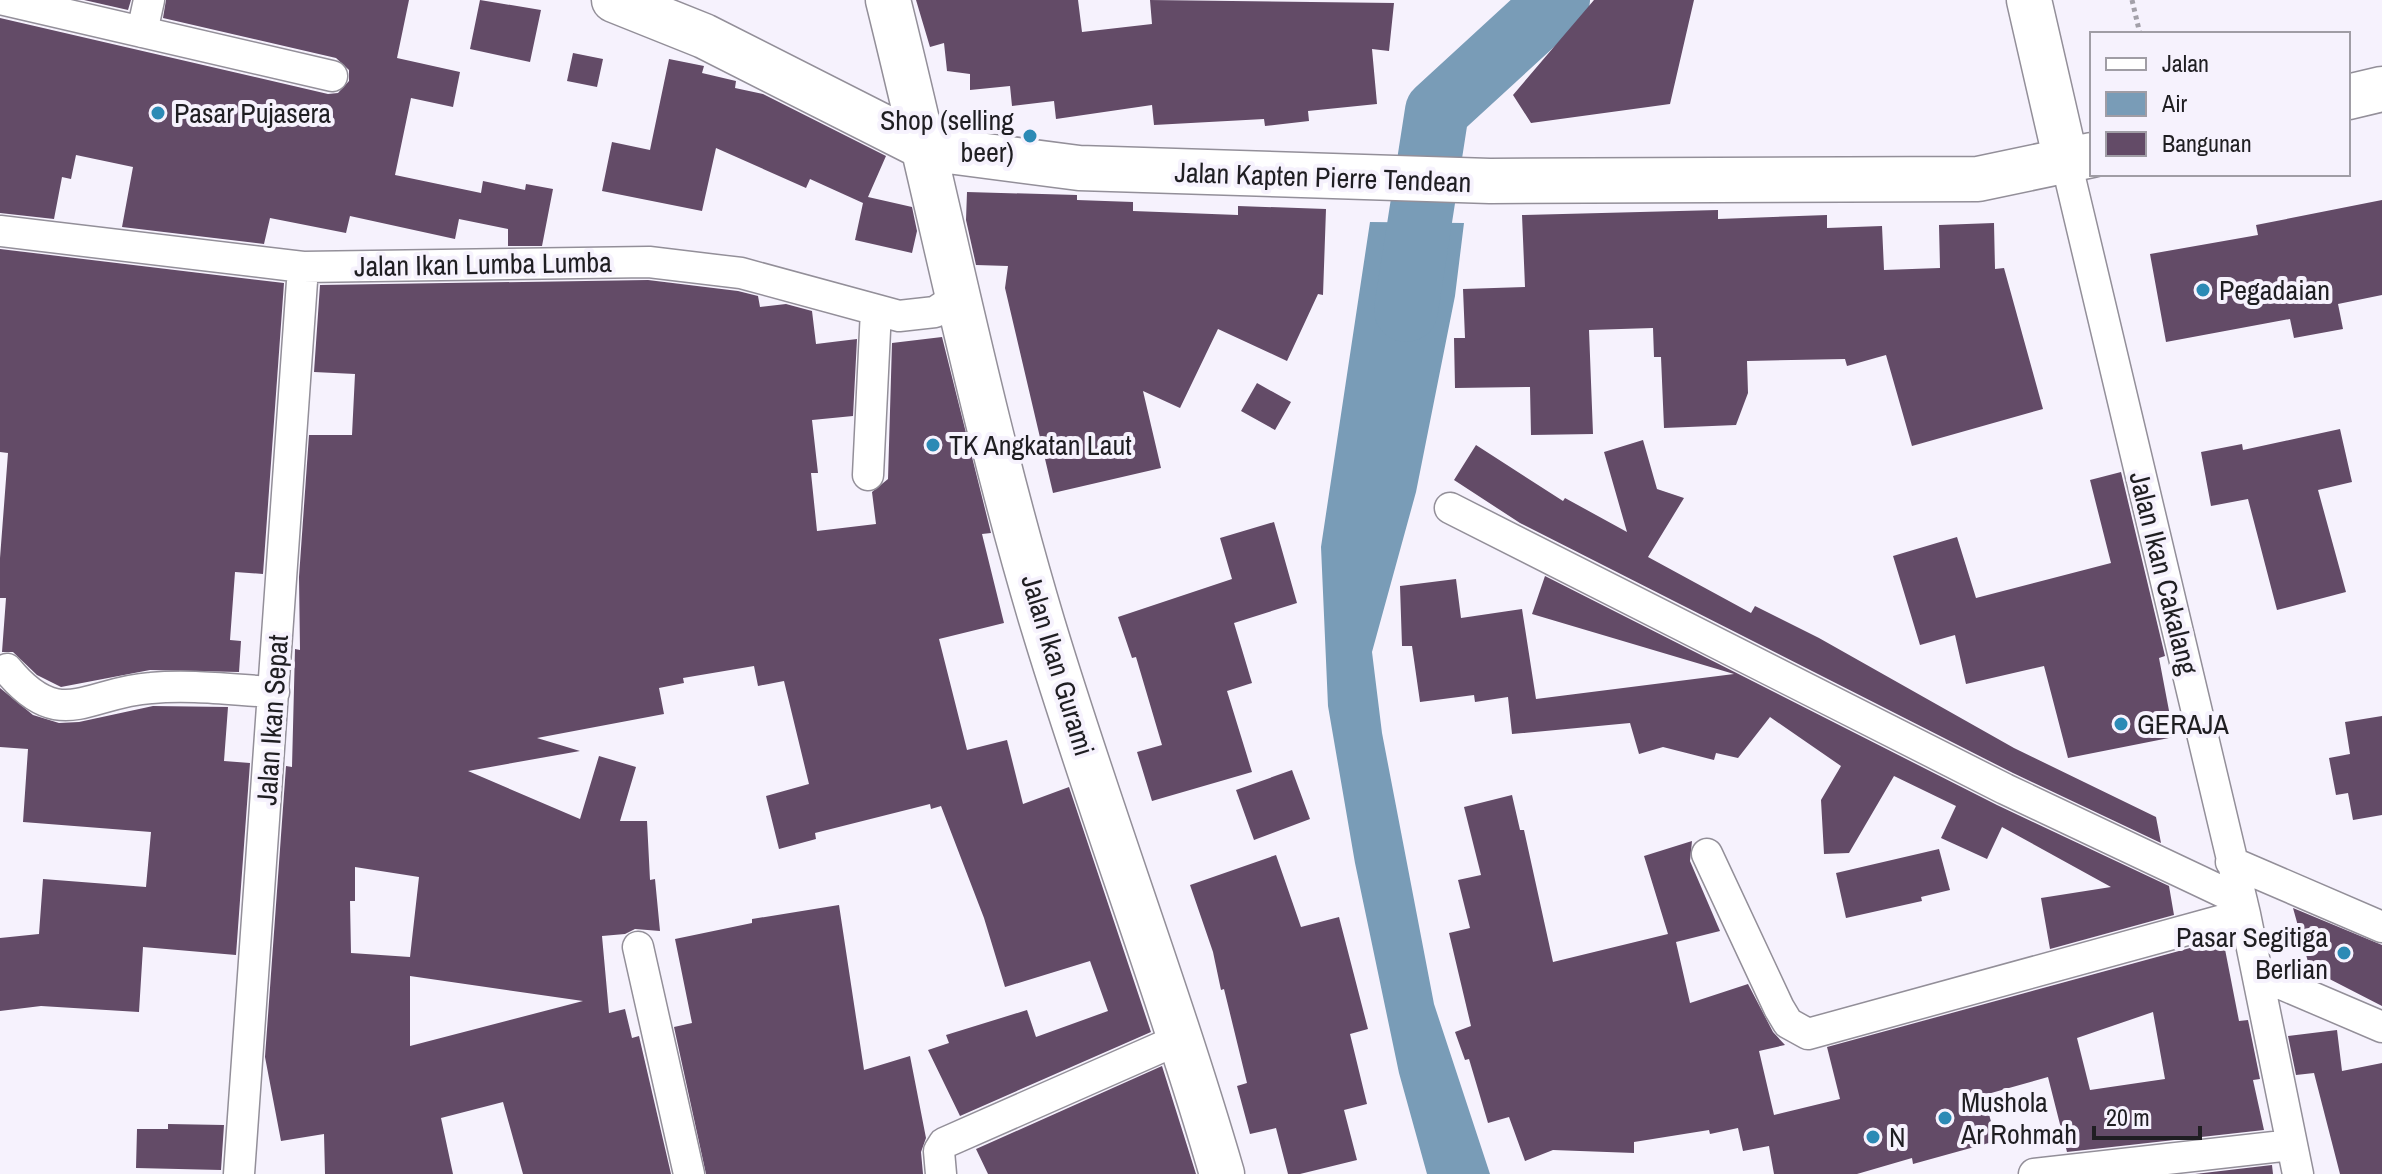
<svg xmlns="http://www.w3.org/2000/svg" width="2382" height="1174" font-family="'Archivo Narrow',sans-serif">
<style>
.water{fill:#799cb7}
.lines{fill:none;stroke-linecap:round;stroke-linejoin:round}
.river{stroke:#799cb7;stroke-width:64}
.building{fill:#634b67;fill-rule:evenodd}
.street-casing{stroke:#938f99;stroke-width:33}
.secondary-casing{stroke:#938f99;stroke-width:47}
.path{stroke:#a3a0a9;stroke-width:5;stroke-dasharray:4 4;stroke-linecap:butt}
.street{stroke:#fff;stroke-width:30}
.secondary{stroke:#fff;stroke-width:44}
.poi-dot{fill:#2c8ab5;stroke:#f6f2fd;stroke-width:3}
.labels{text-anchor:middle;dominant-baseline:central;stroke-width:8;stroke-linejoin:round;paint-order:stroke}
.poi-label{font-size:28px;fill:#1f1e22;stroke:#f6f2fd;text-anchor:start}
.street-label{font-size:28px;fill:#1f1e22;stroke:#f6f2fd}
</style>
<rect width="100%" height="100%" fill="#f6f2fd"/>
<path class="water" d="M1370,222l94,1 -9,73 -39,196 -44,160 10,81 52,271 56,170h-63l-28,-101 -44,-210 -27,-157 -7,-159z"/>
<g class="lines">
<path class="river" d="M1406,310l31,-199 121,-111"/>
</g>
<path class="building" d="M84,0h47l-3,10z
M166,0h243l-12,58 63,14 -7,35 -42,-9 -16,77 86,18 2,-12 42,9 1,-6 27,5 -11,57h-34v-17l-49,-10 -4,20 -105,-23 -4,17 -76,-15 -6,26 -142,-17 11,-60 -57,-12 -5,24 -9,-2 -8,42 -54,-6v-195l328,76 10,-1 11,-12v-11l-13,-12 -173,-40z
M480,0l61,10 -11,52 -60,-13z
M916,0h162l4,32 70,-8 -2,-24 244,3 -5,48 -17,-2 5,55 -69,7 1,10 -44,5 -1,-7 -110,6 -2,-20 -96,14 -2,-18 -42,5 -2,-20 -40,4v-16l-23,-3 -3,-28 -14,4z
M1594,0h100l-24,104 -139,19 -18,-28z
M573,53l30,6 -6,28 -30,-6z
M669,59l35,7 -2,7 34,8 -1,7 28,6 123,62 -18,41 44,10 5,24 -5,22 -57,-13 8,-37 -53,-24 -4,9 -90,-40 -14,63 -100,-20 10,-49 38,8z
M967,192l110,3v5l56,2v9l105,4v-9l88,3 -3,86 -5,-1 -31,67 -69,-32 -38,79 -37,-17 18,77 -108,25 -48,-205 3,-22 -32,-1 -10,-45z
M2382,200v95l-44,9 5,25 -49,9 -4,-19 -124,23 -16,-88 108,-19 -2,-10z
M1718,210v9l109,-4v13l55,-2 2,44 56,-2 -1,-43 55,-2 1,46 9,-1 39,141 -131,37 -26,-91 -39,11 -2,-7 -98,2 1,32 -12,32 -72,3 -3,-71h-7l-1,-29 -64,2 4,104 -62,1 -1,-48 -75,1 -1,-50h11l-2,-49 62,-2 -3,-72z
M0,249l284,34 -21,291 -28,-2 -5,68 11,1 -2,31 -89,-2 -89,17 -24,-12 -24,-23h-11l4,-54h-6v-40l8,-105 -8,-1z
M648,280l90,11 20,5 2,11 26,-3 26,7 4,33 41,-5 -4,77 -41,4 6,53h-7l6,58 59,-7 -4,-32 16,-13 4,-136 50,-6 49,196 -9,1 22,89 -65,16 28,111 40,-10 16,64 46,-17 82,245 -191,84 -32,-66 21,-7 -3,-8 81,-25 9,27 72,-26 -18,-50 -85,26 -21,-69 -43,-112 -10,3 -1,-5 -115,29 1,6 -37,10 -13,-53 43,-12 -25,-103 -26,5 -4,-20 -71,12 1,5 -25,5 5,26 -127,24 43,13 -112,20 112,48 19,-63 37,11 -16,54h27l3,59 5,-1 5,52 -25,-2 -10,5 -23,2 7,77 16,-4 7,29 7,-2 32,138h-148l-20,-72 -62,16 12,56h-128l-1,-40 -43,7 -16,-84 21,-291 6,1 3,-118 5,1 -1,-73 10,-142h43l3,-61 -41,-2 6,-87zM355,867l64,10 -9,80 -59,-4 -1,-52h5zM410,976l173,25 -173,45z
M1257,383l34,19 -16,28 -34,-19z
M2340,429l12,53 -34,8 28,102 -69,18 -29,-111 -37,7 -10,-54 41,-8 1,6z
M1643,440l14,49 27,9 -36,59 103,56 4,-7 64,32 195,110 142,69 5,26 -148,-70 -493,-250 -66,-43 22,-35 87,56 2,-3 62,34 -23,-80z
M2121,472l44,184 -6,2 15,79 -106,21 -24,-92 -78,18 -11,-49 -35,10 -27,-89 64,-19 19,61 135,-35 -21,-83z
M1274,522l23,81 -63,20 18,60 -25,8 25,81 -100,29 -15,-49 25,-7 -26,-88 -4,1 -14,-41 114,-38 -12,-41z
M1545,576l452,229 172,81 5,29 -124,34 -9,-51 70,-11 -109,-60 -15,32 -46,-21 15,-32 -62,-30 -45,77 -25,1 -3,-54 20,-34 -71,-49 -32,41 -22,-5 -2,7 -51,-13 -24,7 -9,-31 -118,11 -4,-37 -33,5 -1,-7 -54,7 -8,-56h-10l-2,-60 56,-7 5,39 61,-9 14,90 198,-25 -202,-60z
M0,688l33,27 26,8 20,-1 74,-16 75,1 -4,54 26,2 -14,192 -93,-8 -4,65 -98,-6 -41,5v-73l39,-4 4,-55 103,8 5,-55 -128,-10 5,-73 -28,-2z
M2382,716v99l-29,5 -5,-27 -12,2 -7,-37 21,-4 -5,-32z
M1292,770l18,49 -56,21 -18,-50z
M1512,795l8,35h4l29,132 115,-28 -24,-78 48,-15 -2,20 30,70 -44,11 14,61 58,-19 25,48 12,13 -26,6 15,64 66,-16 -13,-52 396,-108 16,82 9,-1 12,59 -7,1 11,50 -197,22 -19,-75 -64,18 12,46 -83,23 -1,-6 -55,16h-83l-5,-28 -26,5 -5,-23 -28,6 -1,-4 -75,12v11l-81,-3 -28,11 -16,-44 -21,6 -19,-64 -4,1 -10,-28 16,-6 -22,-93 21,-5 -12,-48 23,-5 -17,-68zM2153,1012l12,67 -75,11 -13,-52z
M1939,849l11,41 -29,7 1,4 -76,17 -10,-45z
M1276,855l25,72 38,-10 29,112 -18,5 17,70 -23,6 13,50 -57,14h-12l-12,-46 -26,6 -13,-48 10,-3 -23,-94 -3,1 -8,-38 -23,-67z
M839,905l25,165 46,-14 16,82 -5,14 2,22h-217l-32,-147 18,-4 -17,-84 77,-16v-4z
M2293,908l89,37v61l-72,-37z
M2337,1030l5,41 40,-8v111h-42l-26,-101 -18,2 -8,-39z
M1162,1066l34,108h-208l-12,-25z
M168,1124l56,1 -3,45 -85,-2 1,-39h31z
M2272,1165l1,9h-78z"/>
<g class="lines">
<g class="street-casing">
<path id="street" d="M4,0l328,76
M142,32l7,-32
M2066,161l179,753 53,260
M0,231l303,36 346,-5 92,11 158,43 36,-4 21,-14
M868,475l8,-165
M1450,508l555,281 237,112
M7,669c53,65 80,23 144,19 40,-4 83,2 123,4
M1707,854l72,154 9,15 20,11 437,-120
M2231,862l151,65
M638,947l51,227
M2258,974l124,53
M239,1174l64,-907
M941,1174l-2,-23 5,-8 238,-105
M2034,1174l257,-29"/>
</g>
<g class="secondary-casing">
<path id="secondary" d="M614,0l90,36 221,112 154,20 411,13 488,-2 114,-24
M888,0c52,208 93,419 155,625 56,185 125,364 179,549
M2029,0l37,161
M2348,97l34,-8"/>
</g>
<path class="path" d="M2132,0l8,34"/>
<use href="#street" class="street"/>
<use href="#secondary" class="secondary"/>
</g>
<g class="poi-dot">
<circle cx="158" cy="113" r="8"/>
<circle cx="1030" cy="136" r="8"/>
<circle cx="2203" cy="290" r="8"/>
<circle cx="933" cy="445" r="8"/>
<circle cx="2121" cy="724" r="8"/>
<circle cx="2344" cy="953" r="8"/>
<circle cx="1945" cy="1118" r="8"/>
<circle cx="1873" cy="1137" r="8"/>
</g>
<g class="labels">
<g class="poi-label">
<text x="174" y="113">Pasar Pujasera</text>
<text x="1014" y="120" text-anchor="end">Shop (selling<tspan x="1014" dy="32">beer)</tspan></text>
<text x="2219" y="290">Pegadaian</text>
<text x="949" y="445">TK Angkatan Laut</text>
<text x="2137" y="724">GERAJA</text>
<text x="2328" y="937" text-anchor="end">Pasar Segitiga<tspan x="2328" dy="32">Berlian</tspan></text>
<text x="1961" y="1102">Mushola<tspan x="1961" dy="32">Ar Rohmah</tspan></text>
<text x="1889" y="1137">N</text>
</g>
<g class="street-label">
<text transform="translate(1323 177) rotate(2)">Jalan Kapten Pierre Tendean</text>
<text transform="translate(483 264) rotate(-1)">Jalan Ikan Lumba Lumba</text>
<text transform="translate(2164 573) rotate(76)">Jalan Ikan Cakalang</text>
<text transform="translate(1058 665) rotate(73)">Jalan Ikan Gurami</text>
<text transform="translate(272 720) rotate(-86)">Jalan Ikan Sepat</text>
</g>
</g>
<rect x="2090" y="32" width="260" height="144" fill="#f6f2fd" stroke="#a09da5" stroke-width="2"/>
<rect x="2106" y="58" width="40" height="12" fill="#ffffff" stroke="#a09da5" stroke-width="2"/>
<text x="2162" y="72" font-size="24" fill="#1f1e22">Jalan</text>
<rect x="2106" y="92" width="40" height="24" fill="#799cb7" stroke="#a09da5" stroke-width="2"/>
<text x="2162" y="112" font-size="24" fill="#1f1e22">Air</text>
<rect x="2106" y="132" width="40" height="24" fill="#634b67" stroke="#a09da5" stroke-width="2"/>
<text x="2162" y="152" font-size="24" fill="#1f1e22">Bangunan</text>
<path d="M2094 1126v12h106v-12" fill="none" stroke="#1f1e22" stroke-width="4"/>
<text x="2106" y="1126" font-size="24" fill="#1f1e22" stroke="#f6f2fd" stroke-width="6" paint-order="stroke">20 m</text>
</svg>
